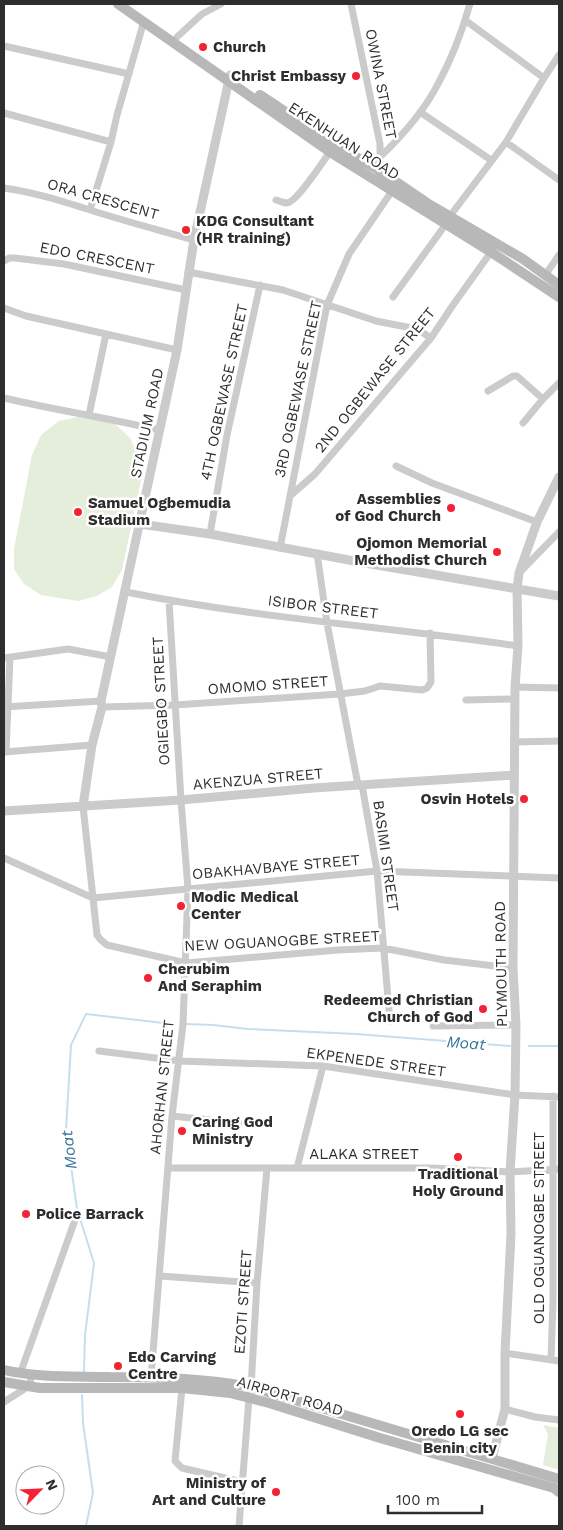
<svg xmlns="http://www.w3.org/2000/svg" width="563" height="1530" font-family="'Work Sans',sans-serif">
<style>
.green{fill:#e5eddb}
.lines{fill:none;stroke-linecap:round;stroke-linejoin:round}
.stream{stroke:#c5dfef;stroke-width:2}
.minor{stroke:#cbcbcb;stroke-width:7}
.tertiary{stroke:#cbcbcb;stroke-width:9}
.secondary{stroke:#b8b8b8;stroke-width:10}
.poi-dot{fill:#f52134;stroke:#fff;stroke-width:2}
.labels{text-anchor:middle;dominant-baseline:central;stroke-width:5;stroke-linejoin:round;paint-order:stroke}
.poi-label{font-size:15px;font-weight:bold;fill:#2e2e2e;stroke:#fff;text-anchor:start}
.street-label{font-size:15px;fill:#2e2e2e;stroke:#fff}
.water-label{font-size:16px;font-style:italic;fill:#357398;stroke:#fff}
</style>
<rect width="100%" height="100%" fill="#fff"/>
<path class="green" d="M78,417l36,6 16,15 8,17 4,20 -20,95 -10,17 -15,9 -19,5 -37,-6 -17,-11 -10,-15v-20l18,-94 9,-20 18,-14z
M543,1425l16,3v42l-16,-5 5,-31z"/>
<g class="lines">
<path class="stream" d="M186,1024l27,1 35,4 108,5 154,12
M529,1046h30
M84,1372l1,-37 9,-72 -17,-54 -11,-79 5,-85 15,-31 86,10
M82,1395l1,28 10,70 -7,33"/>
<path class="minor" d="M351,4l29,140v13l-3,12
M465,20l79,58
M177,37l25,-23 19,-10
M4,46l125,28
M420,112l71,48
M4,113l107,29
M506,142l53,38
M380,157c22,-21 45,-47 59,-75 12,-22 24,-54 31,-78
M4,188c29,4 57,13 86,22 34,11 69,20 104,30
M276,200c3,1 8,3 11,3 10,-1 36,-42 43,-51
M90,210l21,-68 6,-27 27,-94
M450,216l56,-74 38,-64 15,-23
M4,261l5,-3h6l49,6 122,26
M188,272l95,18 93,31 41,8 14,9
M546,274l13,-19
M393,297l53,-73
M4,308l22,8 151,34
M488,391l25,-15h4l26,23
M4,398c51,12 104,20 155,32
M89,415l17,-81
M523,423l20,-24 16,-16
M396,466l36,17 105,39
M291,495l24,-21 116,-136 22,-33 38,-53
M210,534l17,-99 33,-150
M280,548l47,-243 22,-51 43,-63
M317,553l10,70 31,162
M521,571l38,-39
M126,592c129,26 262,35 392,54
M4,658l64,-9 43,8
M515,687l44,1
M466,700l49,-1
M4,707l97,-6
M102,707l73,-2 165,-11 25,-3 15,-5 42,4 5,-2 4,-6 -1,-49
M515,742l44,-1
M4,752l88,-7
M6,752l4,-94
M362,785l15,86 13,150
M83,806l14,129 4,5 6,5 79,18 152,-13 45,-2 61,12 69,8
M4,858l89,40 284,-27 182,7
M433,1026l83,-1
M99,1051l81,10 143,5 192,29 44,2
M172,1116l67,7
M168,1168h264l78,4 49,-3
M297,1168l26,-102
M160,1276l97,7
M505,1353l54,8
M551,1360l2,-59v-205
M20,1374l55,-154
M151,1377l21,-261 11,-92 5,-135 -7,-89 -12,-199
M182,1388l-7,73 7,7 60,14
M4,1402l25,-16 3,-11
M505,1409l30,8 24,3
M239,1526l10,-128 2,-11 6,-104 10,-115"/>
<path class="tertiary" d="M140,524l70,10 155,29 194,33
M83,806l9,-61 10,-38 -1,-6 76,-351 17,-110 36,-165
M4,811l177,-11 133,-12 200,-13
M492,1458l13,-49v-56l6,-119 -1,-62 5,-77 1,-70 -3,-57 2,-281 3,-41 -1,-58 2,-15 18,-51 22,-45"/>
<path class="secondary" d="M118,4l212,148 161,100 68,45
M260,95l72,48 45,26 50,34 96,56 36,26
M4,1370c35,8 71,6 106,7 47,0 95,1 141,10l308,92
M4,1382l36,6h142l48,5 39,10 111,35 174,50 5,4"/>
</g>
<g class="poi-dot">
<circle cx="203" cy="47" r="5"/>
<circle cx="356" cy="76" r="5"/>
<circle cx="186" cy="230" r="5"/>
<circle cx="451" cy="508" r="5"/>
<circle cx="78" cy="512" r="5"/>
<circle cx="497" cy="552" r="5"/>
<circle cx="524" cy="799" r="5"/>
<circle cx="181" cy="906" r="5"/>
<circle cx="148" cy="978" r="5"/>
<circle cx="483" cy="1009" r="5"/>
<circle cx="182" cy="1131" r="5"/>
<circle cx="458" cy="1157" r="5"/>
<circle cx="26" cy="1214" r="5"/>
<circle cx="118" cy="1366" r="5"/>
<circle cx="460" cy="1414" r="5"/>
<circle cx="276" cy="1492" r="5"/>
</g>
<g class="labels">
<g class="poi-label">
<text x="213" y="47">Church</text>
<text x="346" y="76" text-anchor="end">Christ Embassy</text>
<text x="196" y="221">KDG Consultant<tspan x="196" dy="17">(HR training)</tspan></text>
<text x="441" y="499" text-anchor="end">Assemblies<tspan x="441" dy="17">of God Church</tspan></text>
<text x="88" y="503">Samuel Ogbemudia<tspan x="88" dy="17">Stadium</tspan></text>
<text x="487" y="543" text-anchor="end">Ojomon Memorial<tspan x="487" dy="17">Methodist Church</tspan></text>
<text x="514" y="799" text-anchor="end">Osvin Hotels</text>
<text x="191" y="897">Modic Medical<tspan x="191" dy="17">Center</tspan></text>
<text x="158" y="969">Cherubim<tspan x="158" dy="17">And Seraphim</tspan></text>
<text x="473" y="1000" text-anchor="end">Redeemed Christian<tspan x="473" dy="17">Church of God</tspan></text>
<text x="192" y="1122">Caring God<tspan x="192" dy="17">Ministry</tspan></text>
<text x="458" y="1174" text-anchor="middle">Traditional<tspan x="458" dy="17">Holy Ground</tspan></text>
<text x="36" y="1214">Police Barrack</text>
<text x="128" y="1357">Edo Carving<tspan x="128" dy="17">Centre</tspan></text>
<text x="460" y="1431" text-anchor="middle">Oredo LG sec<tspan x="460" dy="17">Benin city</tspan></text>
<text x="266" y="1483" text-anchor="end">Ministry of<tspan x="266" dy="17">Art and Culture</tspan></text>
</g>
<g class="street-label">
<text transform="translate(381 84) rotate(79)">OWINA STREET</text>
<text transform="translate(344 141) rotate(33)">EKENHUAN ROAD</text>
<text transform="translate(103 199) rotate(16)">ORA CRESCENT</text>
<text transform="translate(97 258) rotate(11)">EDO CRESCENT</text>
<text transform="translate(375 380) rotate(-51)">2ND OGBEWASE STREET</text>
<text transform="translate(298 389) rotate(-78)">3RD OGBEWASE STREET</text>
<text transform="translate(224 392) rotate(-78)">4TH OGBEWASE STREET</text>
<text transform="translate(147 423) rotate(-78)">STADIUM ROAD</text>
<text transform="translate(323 607) rotate(7)">ISIBOR STREET</text>
<text transform="translate(268 685) rotate(-4)">OMOMO STREET</text>
<text transform="translate(161 701) rotate(-93)">OGIEGBO STREET</text>
<text transform="translate(258 779) rotate(-5)">AKENZUA STREET</text>
<text transform="translate(386 856) rotate(82)">BASIMI STREET</text>
<text transform="translate(276 867) rotate(-5)">OBAKHAVBAYE STREET</text>
<text transform="translate(282 941) rotate(-3)">NEW OGUANOGBE STREET</text>
<text transform="translate(501 964) rotate(-91)">PLYMOUTH ROAD</text>
<text transform="translate(376 1062) rotate(8)">EKPENEDE STREET</text>
<text transform="translate(162 1087) rotate(-84)">AHORHAN STREET</text>
<text x="364" y="1154">ALAKA STREET</text>
<text transform="translate(539 1228) rotate(-90)">OLD OGUANOGBE STREET</text>
<text transform="translate(243 1302) rotate(-86)">EZOTI STREET</text>
<text transform="translate(290 1396) rotate(16)">AIRPORT ROAD</text>
</g>
<g class="water-label">
<text transform="translate(466 1043) rotate(4)">Moat</text>
<text transform="translate(69 1150) rotate(-97)">Moat</text>
</g>
</g>
<rect width="563" height="1530" fill="none" stroke="#2e2e2e" stroke-width="10"/>
<g transform="translate(40 1490) rotate(66)"><circle r="24" fill="#ffffff" stroke="#ababab"/>
<path d="M0-4L9 19L0 12L-9 19Z" fill="#f52134"/>
<text y="-8" font-size="14" font-weight="bold" text-anchor="middle" fill="#2e2e2e">N</text>
</g>
<path d="M388 1505v8h94v-8" fill="none" stroke="#2e2e2e" stroke-width="2.5"/>
<text x="396" y="1505" font-size="15" fill="#2e2e2e" stroke="#ffffff" stroke-width="4" paint-order="stroke">100 m</text>
</svg>
